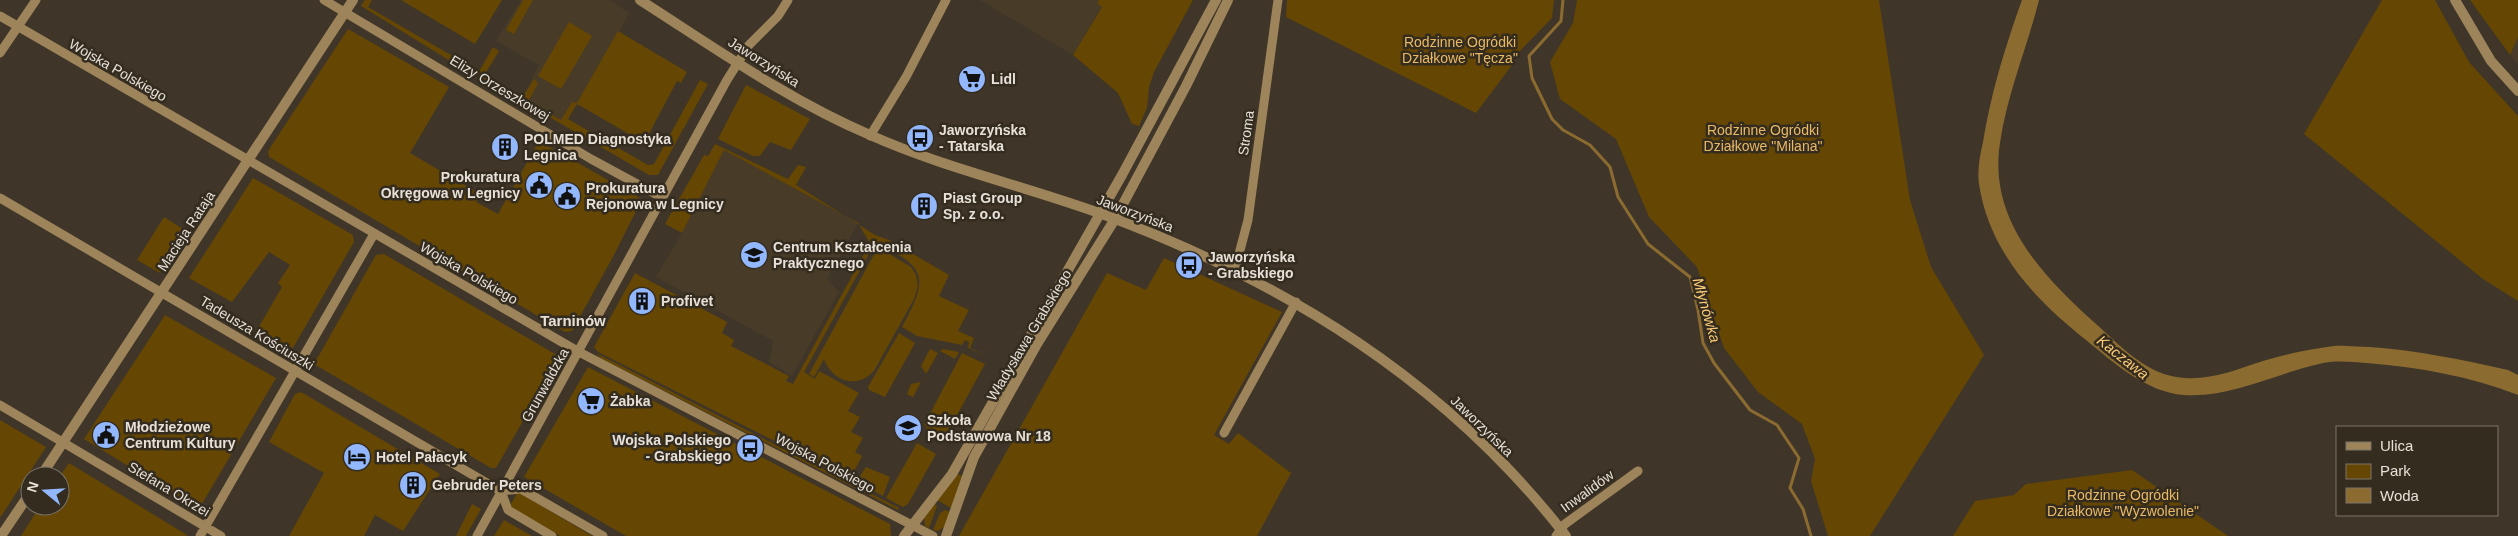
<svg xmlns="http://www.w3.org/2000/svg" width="2518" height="536" font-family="Arial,sans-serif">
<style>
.built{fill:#483c28}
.green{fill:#654603}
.water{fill:#8c6b31}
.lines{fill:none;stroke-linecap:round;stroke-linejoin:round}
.stream{stroke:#8c6b31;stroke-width:3}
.minor{stroke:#9e845a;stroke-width:9}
.tertiary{stroke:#9e845a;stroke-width:10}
.labels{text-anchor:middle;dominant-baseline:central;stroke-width:5;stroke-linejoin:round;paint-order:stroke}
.park-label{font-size:14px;fill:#e9b965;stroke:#342c1f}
.street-label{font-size:14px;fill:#e6e0d8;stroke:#342c1f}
.poi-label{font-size:14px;font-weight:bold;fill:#e6e0d8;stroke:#342c1f;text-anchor:start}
.water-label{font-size:15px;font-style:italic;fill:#fbca76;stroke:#342c1f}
.neighbourhood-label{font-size:15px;font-weight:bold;fill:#e6e0d8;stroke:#342c1f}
</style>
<rect width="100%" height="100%" fill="#3f3629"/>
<path class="built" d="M521,0h89l19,13 -49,94 -7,-3 -12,18 -39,-24 17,-33 -43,-24z
M980,0h119l-2,3 5,3 -29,49z
M2518,37v28l-8,-10z
M724,150l134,73 -31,56 12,13 -47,84 -23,-14 4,-21 -117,-64 26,-44z"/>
<path class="green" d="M365,0h7l-4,7 95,55 -3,5 -99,-61z
M401,0h101l-27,44z
M523,0h10l-19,34 -8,-4z
M1099,0h94l-39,72 -5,15 -2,21 -8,18 -7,-2 -14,-31 -45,-38 29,-48 -5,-4z
M1287,0h267l-2,18 -38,39 -2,8 -36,48 -190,-96z
M1577,0h302l31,200 21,67 53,88 -114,181h-42l-17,-55 4,-22 -13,-35 -44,-32 -34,-44 -27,-81 -48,-50 -33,-78 -56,-40 -10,-37 23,-39z
M2382,0h53l34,62 49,54v185l-35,-22 -179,-145z
M2470,0h48v37l-8,18z
M569,22l23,14 -31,53 -23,-13z
M348,29l101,58 -39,66 70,41 -4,8 22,12 41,-73 101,57v5l-26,52 -42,76 -7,1 -296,-175 -1,-6z
M618,31l69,41 -6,11 -4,-2 -34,64 -10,-5 1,-3 -57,-33 -9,15 80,46 6,-1 46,-84 8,4 -50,91h-9l-172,-100 16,-28 6,4 -14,23 38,23 11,-18 4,4 -10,19 33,18 11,-18 5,1z
M746,85l64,34 -19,31 -21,-8 -10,14h-7l-35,-17z
M715,144l73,35 10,-14 8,2 -10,18 79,50 14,5 60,35 -10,21 30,14 -11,21 16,7 -4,10 19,9 -21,-9 1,-6 -4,-2 -3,5 -45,-9 -15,-9c26,-48 27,-60 -27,-84l-71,129 11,7 4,-8 40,22 -11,18 12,6 -9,15 12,6 -8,14 7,4 -12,23 -252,-127 -4,-5 41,-74 92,49 -5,11 12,7 -3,6 58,30 -3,5 7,3 77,-141 -12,-20 -134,-73 -42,83 -17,-9 39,-69 4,1z
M253,178l100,57 1,7 -61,106 -36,-18 25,-43 -4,-4 12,-18 -21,-13 -37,50 -43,-24z
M164,217l22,14 -26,42 -23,-13z
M878,247l33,20 5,8 2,11 -4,13 -40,72c-18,19 -42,10 -50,-12l-10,18 -5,-3z
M384,254l171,100 3,6 -62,108h-5l-177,-104 62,-109z
M1164,258l118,54 -68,123 15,9 9,-11 53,40 -34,63h-298l148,-263 39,17z
M165,315l111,63 -77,131 -115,-70z
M899,333l16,10 -30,54 -16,-7 -1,-3z
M930,349l8,4 -12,21 -5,-8z
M943,349l16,3 -4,7 -15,-8z
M596,353l303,155 -1,2 -296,-151z
M962,353l23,11 -41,75 -18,-10 1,-2 -3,-2z
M588,367l302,157 1,12h-265l-102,-59z
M921,382l-8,15 -6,-3 4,-10z
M301,392l139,82 -37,57 -28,-16 -11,21h-75l35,-63 -55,-31 26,-48z
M0,420l46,27 -46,71z
M917,443l19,11 -28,50 -5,3 -17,-9z
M69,463l118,72 -1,1h-165l19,-30h20v-30z
M866,467l24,10 -7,19 -27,-14z
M2132,470l96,66h-275l22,-35 39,-6 12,-11z
M958,474l4,2 -11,32 -14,-8z
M518,492l74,44h-32l-51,-29z
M472,504l9,5 -15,27h-10z
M934,504l3,2 -8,22 -4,-2 -1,-10z
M945,510l5,2 -4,14 -8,5 -5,-1 7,-17z
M504,520l28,16h-38z"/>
<path class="water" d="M2022,0h17c-12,48 -32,94 -39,143 -12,77 43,133 95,180 27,24 52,53 90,55 27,2 53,-9 78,-17 23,-7 47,-12 71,-15 11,-1 24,1 36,1 47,3 92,13 138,23l10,5v20c-49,-19 -100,-28 -152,-32 -15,-1 -32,-3 -47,1 -45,10 -88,34 -135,31 -38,-3 -70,-32 -98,-55 -51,-40 -97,-89 -107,-156 -2,-13 1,-29 4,-42 8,-49 22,-95 39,-142z"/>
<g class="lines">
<path class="stream" d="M1563,0l-2,21 -32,35 3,22 20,41 11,11 27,15 20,22 8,30 30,47 42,33 8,33 5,33 11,20 36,47 27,15 22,33 -9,30 13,21 8,27"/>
<path class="minor" d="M324,0l267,159 72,39
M0,16l579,336 354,184
M0,53l36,-53
M870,136l36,-59 40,-77
M0,198l490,287 11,6 20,-2 82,47
M1235,269l13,-49 30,-220
M0,405l221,131
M1224,433l72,-131
M501,491l7,19 44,26
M200,536l174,-302
M477,536l250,-456 22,-35 29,-29 10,-16
M1556,536l9,-12 73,-53"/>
<path class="tertiary" d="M640,0c75,48 148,100 230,135 74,33 155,51 232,79 182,67 344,167 464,322
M2455,0l36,61 27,30
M41,476l312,-476
M1,536l29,-43
M904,536l48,-62 170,-299 94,-175
M946,536l28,-79 63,-113 78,-125 71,-133 42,-86"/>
</g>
<defs>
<g id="supermarket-disc" transform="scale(1.4375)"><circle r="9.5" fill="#92b7fd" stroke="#342c1f"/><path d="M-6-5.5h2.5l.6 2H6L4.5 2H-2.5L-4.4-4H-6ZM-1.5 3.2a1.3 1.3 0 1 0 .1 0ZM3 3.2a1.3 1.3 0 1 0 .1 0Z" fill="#111"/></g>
<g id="bus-disc" transform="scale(1.4375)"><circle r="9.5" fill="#92b7fd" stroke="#342c1f"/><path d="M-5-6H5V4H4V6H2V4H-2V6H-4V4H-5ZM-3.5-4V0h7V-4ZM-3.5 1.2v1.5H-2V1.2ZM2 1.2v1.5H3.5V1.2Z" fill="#111"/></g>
<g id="building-disc" transform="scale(1.4375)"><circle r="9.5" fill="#92b7fd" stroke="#342c1f"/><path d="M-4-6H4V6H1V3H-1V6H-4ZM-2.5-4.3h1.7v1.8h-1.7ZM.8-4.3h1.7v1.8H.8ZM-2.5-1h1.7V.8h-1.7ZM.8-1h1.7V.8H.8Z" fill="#111"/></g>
<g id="civic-disc" transform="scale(1.4375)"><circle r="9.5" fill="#92b7fd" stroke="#342c1f"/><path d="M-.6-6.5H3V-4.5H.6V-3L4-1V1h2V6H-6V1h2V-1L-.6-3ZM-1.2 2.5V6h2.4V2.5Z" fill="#111"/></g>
<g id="school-disc" transform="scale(1.4375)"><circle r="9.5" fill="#92b7fd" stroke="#342c1f"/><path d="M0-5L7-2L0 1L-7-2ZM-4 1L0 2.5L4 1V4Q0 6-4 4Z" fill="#111"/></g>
<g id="hotel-disc" transform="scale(1.4375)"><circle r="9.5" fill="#92b7fd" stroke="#342c1f"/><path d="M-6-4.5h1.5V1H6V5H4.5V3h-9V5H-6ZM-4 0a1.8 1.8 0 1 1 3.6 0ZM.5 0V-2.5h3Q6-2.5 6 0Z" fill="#111"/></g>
</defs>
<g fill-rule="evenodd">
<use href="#supermarket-disc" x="972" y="79"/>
<use href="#bus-disc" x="920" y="138"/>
<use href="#building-disc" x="505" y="147"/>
<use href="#civic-disc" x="539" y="185"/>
<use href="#civic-disc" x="567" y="196"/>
<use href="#building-disc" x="924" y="206"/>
<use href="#school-disc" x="754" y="255"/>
<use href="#bus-disc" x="1189" y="265"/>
<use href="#building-disc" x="642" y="301"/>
<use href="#supermarket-disc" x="591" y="401"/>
<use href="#school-disc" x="908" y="428"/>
<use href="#civic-disc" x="106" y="435"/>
<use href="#bus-disc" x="750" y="448"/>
<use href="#hotel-disc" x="357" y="457"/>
<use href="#building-disc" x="413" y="485"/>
</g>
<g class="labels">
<g class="park-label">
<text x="1460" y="42">Rodzinne Ogródki<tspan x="1460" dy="16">Działkowe "Tęcza"</tspan></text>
<text x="1763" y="130">Rodzinne Ogródki<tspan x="1763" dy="16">Działkowe "Milana"</tspan></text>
<text x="2123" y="495">Rodzinne Ogródki<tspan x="2123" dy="16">Działkowe "Wyzwolenie"</tspan></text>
</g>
<g class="street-label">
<text transform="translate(764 62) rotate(32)">Jaworzyńska</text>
<text transform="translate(118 70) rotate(30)">Wojska Polskiego</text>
<text transform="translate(500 88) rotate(31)">Elizy Orzeszkowej</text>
<text transform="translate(1246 133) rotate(-82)">Stroma</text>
<text transform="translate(1135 213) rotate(21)">Jaworzyńska</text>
<text transform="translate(186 231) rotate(-57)">Macieja Rataja</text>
<text transform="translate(469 273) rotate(30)">Wojska Polskiego</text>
<text transform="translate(257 333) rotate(31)">Tadeusza Kościuszki</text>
<text transform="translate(1029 335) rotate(-59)">Władysława Grabskiego</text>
<text transform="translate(545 385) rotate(-61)">Grunwaldzka</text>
<text transform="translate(1482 426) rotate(44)">Jaworzyńska</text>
<text transform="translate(825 463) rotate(28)">Wojska Polskiego</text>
<text transform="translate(169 489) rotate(31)">Stefana Okrzei</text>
<text transform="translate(1587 491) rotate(-36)">Inwalidów</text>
</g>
<g class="poi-label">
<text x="991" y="79">Lidl</text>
<text x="939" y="130">Jaworzyńska<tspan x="939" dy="16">- Tatarska</tspan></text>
<text x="524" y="139">POLMED Diagnostyka<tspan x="524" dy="16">Legnica</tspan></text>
<text x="520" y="177" text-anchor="end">Prokuratura<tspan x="520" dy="16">Okręgowa w Legnicy</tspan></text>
<text x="586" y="188">Prokuratura<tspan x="586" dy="16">Rejonowa w Legnicy</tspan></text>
<text x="943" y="198">Piast Group<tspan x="943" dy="16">Sp. z o.o.</tspan></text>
<text x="773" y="247">Centrum Kształcenia<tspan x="773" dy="16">Praktycznego</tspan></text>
<text x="1208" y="257">Jaworzyńska<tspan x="1208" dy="16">- Grabskiego</tspan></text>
<text x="661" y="301">Profivet</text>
<text x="610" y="401">Żabka</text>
<text x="927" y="420">Szkoła<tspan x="927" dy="16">Podstawowa Nr 18</tspan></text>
<text x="125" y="427">Młodzieżowe<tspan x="125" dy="16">Centrum Kultury</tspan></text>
<text x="731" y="440" text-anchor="end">Wojska Polskiego<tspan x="731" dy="16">- Grabskiego</tspan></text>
<text x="376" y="457">Hotel Pałacyk</text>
<text x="432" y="485">Gebruder Peters</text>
</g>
<g class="water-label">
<text transform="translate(1707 310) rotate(74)">Młynówka</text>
<text transform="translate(2123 357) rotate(38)">Kaczawa</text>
</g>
<g class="neighbourhood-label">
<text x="573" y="320">Tarninów</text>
</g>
</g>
<rect x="2336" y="426" width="162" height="90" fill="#342c1f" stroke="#7b7469"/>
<rect x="2346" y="442" width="25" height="8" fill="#9e845a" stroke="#7b7469"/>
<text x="2380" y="451" font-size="15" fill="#e6e0d8">Ulica</text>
<rect x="2346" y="464" width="25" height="15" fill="#654603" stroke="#7b7469"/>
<text x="2380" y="476" font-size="15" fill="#e6e0d8">Park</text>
<rect x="2346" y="488" width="25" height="15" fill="#8c6b31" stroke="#7b7469"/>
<text x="2380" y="501" font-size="15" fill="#e6e0d8">Woda</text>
<g transform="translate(45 491) rotate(288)"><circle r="24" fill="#342c1f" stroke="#7b7469"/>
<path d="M0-4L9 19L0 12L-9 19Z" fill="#92b7fd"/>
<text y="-8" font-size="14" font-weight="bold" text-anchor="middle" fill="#e6e0d8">N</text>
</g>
</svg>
